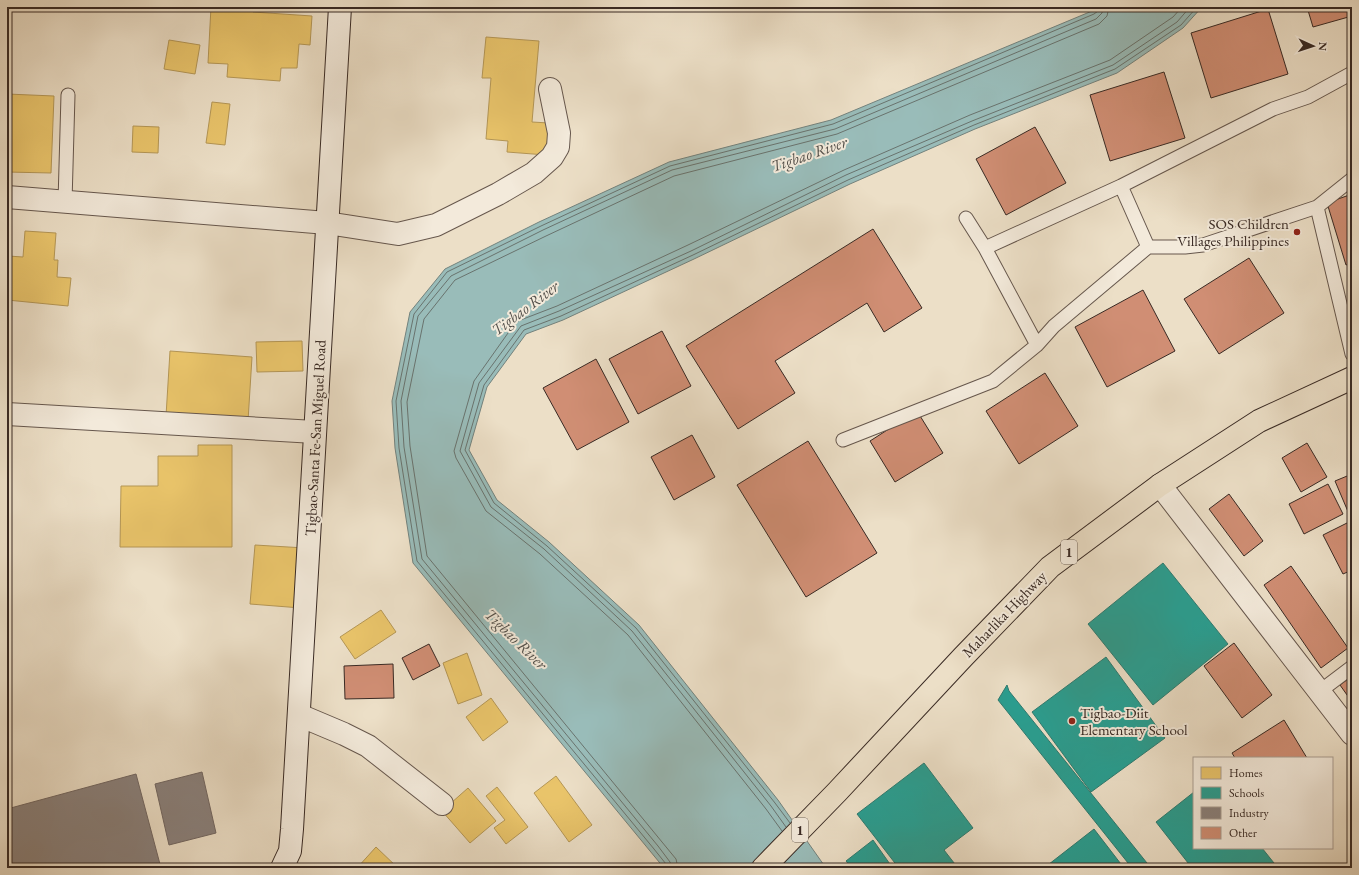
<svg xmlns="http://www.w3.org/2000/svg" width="1359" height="875" font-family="'EB Garamond',serif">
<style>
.water{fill:#99bcb9;stroke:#73827d}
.homes{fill:#e9c46a;stroke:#b49655}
.schools{fill:#2a9d8f;stroke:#2e7a6f}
.industry{fill:#8a817c;stroke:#726762}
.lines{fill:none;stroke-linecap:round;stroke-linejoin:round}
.shore{stroke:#69736e;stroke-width:1}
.building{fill:#d08e74;stroke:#392a24}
.lane-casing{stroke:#66574d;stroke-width:15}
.street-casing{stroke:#66574d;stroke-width:24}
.secondary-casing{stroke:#392a24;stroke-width:24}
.highway-casing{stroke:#392a24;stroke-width:24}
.lane{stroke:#f3eadb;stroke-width:13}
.street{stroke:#f3eadb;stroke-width:22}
.secondary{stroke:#f3eadb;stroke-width:22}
.highway{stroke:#ecdfc7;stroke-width:22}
.poi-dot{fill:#8f2418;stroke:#f3eadb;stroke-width:1.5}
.labels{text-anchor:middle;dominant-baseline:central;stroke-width:4;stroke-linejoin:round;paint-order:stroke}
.shield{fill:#f3eadb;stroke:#71645b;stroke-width:1}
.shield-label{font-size:14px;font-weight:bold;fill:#392a24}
.poi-label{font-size:15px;fill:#392a24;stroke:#f3eadb;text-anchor:end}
.street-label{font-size:15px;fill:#392a24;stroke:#f3eadb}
.water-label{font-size:16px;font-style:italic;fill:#514e49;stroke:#f3eadb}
</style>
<rect width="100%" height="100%" fill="#ecdfc7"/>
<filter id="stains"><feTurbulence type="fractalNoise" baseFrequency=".005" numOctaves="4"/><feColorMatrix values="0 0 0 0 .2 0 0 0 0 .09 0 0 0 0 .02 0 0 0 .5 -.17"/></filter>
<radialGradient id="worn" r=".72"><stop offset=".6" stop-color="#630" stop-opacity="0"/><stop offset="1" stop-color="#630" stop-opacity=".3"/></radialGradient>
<path class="water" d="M1096,7h106l-19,21 -66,45 -142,56 -125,55 -156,75 -131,61 -37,14 -39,53 -18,63 28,50 52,42 90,83 139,175 48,68h-162l-251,-305 -18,-115 -3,-47 18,-89 35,-43 94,-47 130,-60 162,-42 261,-109z"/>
<path class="homes" d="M211,7h42v5l59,4 -2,29 -11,-1 -2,24h-16l-1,13 -53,-4 1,-13 -20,-1z
M486,37l53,4 -7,81 17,1 -3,32 -39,-3 1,-11 -22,-2 5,-61h-9z
M169,40l31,5 -5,29 -31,-5z
M7,94l47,2 -3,77 -44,-1z
M212,102l18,2 -5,41 -19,-2z
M133,126l26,1 -1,26 -26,-1z
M25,231l31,2 -2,27h4l-1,17 14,1 -3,28 -61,-6v-65h3l-2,21 15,1z
M302,341l1,30 -46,1 -1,-30z
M170,351l82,6 -4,64 -82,-5z
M198,445h34v102h-112l1,-61h37v-30h40z
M255,545l50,3 -4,60 -51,-4z
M381,610l15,22 -41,27 -15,-22z
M467,653l15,42 -24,9 -15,-41z
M491,698l17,24 -25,19 -17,-24z
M556,776l36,49 -23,17 -35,-49z
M497,787l31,40 -22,17 -12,-16 11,-8 -19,-24z
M468,788l28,33 -26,22 -28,-32z
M376,847l22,21h-41z
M478,863l4,5h-9z"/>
<path class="schools" d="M1163,563l65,81 -75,61 -65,-81z
M1106,657l59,81 -74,54 -59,-80z
M1007,685l2,6 142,177h-19l-134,-168z
M924,763l49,65 -29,22 14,18h-61l1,-1 -41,-53z
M1194,792v56h68l16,20h-86l-36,-46z
M1094,829l30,39h-80z
M873,840l19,27 -40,1 -6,-7z"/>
<path class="industry" d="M202,772l14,61 -47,12 -14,-61z
M136,774l25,94h-154v-59z"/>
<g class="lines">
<path class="shore" d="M790,823l-15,-20 -139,-175 -89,-82 -53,-43 -29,-53 19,-65 40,-55 37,-14 132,-61 155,-75 126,-55 141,-56 66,-44 16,-18
M786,827l-15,-21 -139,-175 -88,-82 -53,-42 -31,-56 19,-68 42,-57 38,-15 132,-60 155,-76 126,-54 141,-56 64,-43 13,-15
M782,831l-16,-22 -138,-174 -88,-81 -54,-43 -30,-53 -2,-7 20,-70 39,-55 5,-5 39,-15 131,-61 156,-75 126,-55 140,-55 63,-43 9,-10
M667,868l-1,-4 -12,-15 -237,-288 -18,-113 -3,-47 18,-87 33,-42 94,-46 129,-60 163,-42 261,-110 4,-3v-4
M672,868l-2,-6 -12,-16 -236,-287 -18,-112 -3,-46 17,-85 33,-40 92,-46 129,-60 163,-41 261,-110 6,-6 1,-6
M678,868l-2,-9 -14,-17 -235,-286 -17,-110 -3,-44 17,-83 31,-39 91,-44 128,-60 163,-42 262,-110 8,-8 2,-9"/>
</g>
<path class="building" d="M1307,7h45v9l-39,11z
M1268,9l20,65 -77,24 -20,-65z
M1164,72l21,66 -75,23 -20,-66z
M1035,127l31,56 -60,32 -30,-56z
M1352,194v69l-6,2 -19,-62z
M873,229l49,79 -38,24 -17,-29 -92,58 20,32 -57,36 -52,-83z
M1249,258l35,55 -65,41 -35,-55z
M1143,290l32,61 -68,36 -32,-60z
M662,331l29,55 -53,28 -29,-55z
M596,359l33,63 -52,28 -34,-62z
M1045,373l33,53 -59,38 -33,-53z
M917,411l26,42 -48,29 -25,-41z
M692,435l23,42 -41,23 -23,-43z
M808,441l69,112 -71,44 -69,-112z
M1307,443l20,34 -26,15 -19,-34z
M1352,474v47l-17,-40z
M1328,484l15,30 -39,20 -15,-30z
M1229,494l34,47 -19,15 -35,-47z
M1349,522l3,7v41l-9,4 -20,-39z
M1291,566l57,82 -27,20 -57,-83z
M1234,643l38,52 -30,23 -38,-52z
M429,644l11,22 -27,14 -11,-22z
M393,664l1,34 -49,1 -1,-33z
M1352,676v26l-12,-17z
M1284,720l23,38h-72l-3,-5z"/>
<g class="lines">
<g class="lane-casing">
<path id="lane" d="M1121,186l27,61
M65,202l3,-107
M1317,207l35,-28
M966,218l19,30 52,97 17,-19 94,-79h37l18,-2 114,-38 35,147
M985,248l136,-62 152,-77 35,-12 44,-24
M843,440l150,-59 44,-36
M1319,692l33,-25"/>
</g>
<g class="street-casing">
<path id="street" d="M7,197l320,26 71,11 38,-9 62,-31 36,-21 18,-16 6,-10 1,-14 -9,-44
M7,414l308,18
M1160,485l192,249
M299,715l45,19 24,12 74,58"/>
</g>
<g class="secondary-casing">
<path id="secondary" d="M282,868l8,-17 2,-22 48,-822"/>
</g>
<g class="highway-casing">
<path id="highway" d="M763,868l74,-76 126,-135 87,-90 110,-82 99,-64 93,-43"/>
</g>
<use href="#lane" class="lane"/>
<use href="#street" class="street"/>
<use href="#secondary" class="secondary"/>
<use href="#highway" class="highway"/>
</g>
<g class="poi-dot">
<circle cx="1297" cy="232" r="4"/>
<circle cx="1072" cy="721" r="4"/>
</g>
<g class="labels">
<g class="shield">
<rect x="1061" y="540" width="16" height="24" rx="3"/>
<rect x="792" y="818" width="16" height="24" rx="3"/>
</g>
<g class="shield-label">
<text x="1069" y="552">1</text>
<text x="800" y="830">1</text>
</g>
<g class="poi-label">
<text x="1289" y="223">SOS Children<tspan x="1289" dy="17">Villages Philippines</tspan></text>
<text x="1080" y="712" text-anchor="start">Tigbao-Diit<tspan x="1080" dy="17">Elementary School</tspan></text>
</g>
<g class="street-label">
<text transform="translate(315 438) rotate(-87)">Tigbao-Santa Fe-San Miguel Road</text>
<text transform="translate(1004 614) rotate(-46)">Maharlika Highway</text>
</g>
<g class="water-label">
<text transform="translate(809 154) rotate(-19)">Tigbao River</text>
<text transform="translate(525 308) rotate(-37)">Tigbao River</text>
<text transform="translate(516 639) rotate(44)">Tigbao River</text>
</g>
</g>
<rect width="1359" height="875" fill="none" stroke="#ecdfc7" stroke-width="24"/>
<rect x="8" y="8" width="1343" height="859" fill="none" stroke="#392a24" stroke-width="2"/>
<rect x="12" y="12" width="1335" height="851" fill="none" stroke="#392a24"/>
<rect x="1193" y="757" width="140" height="92" fill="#f3eadb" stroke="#a99d92"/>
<rect x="1201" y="767" width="20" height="12" fill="#e9c46a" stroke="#a99d92"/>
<text x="1229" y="777" font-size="12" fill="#392a24">Homes</text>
<rect x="1201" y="787" width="20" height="12" fill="#2a9d8f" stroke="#a99d92"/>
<text x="1229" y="797" font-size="12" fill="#392a24">Schools</text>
<rect x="1201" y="807" width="20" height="12" fill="#8a817c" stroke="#a99d92"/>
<text x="1229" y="817" font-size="12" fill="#392a24">Industry</text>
<rect x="1201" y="827" width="20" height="12" fill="#d08e74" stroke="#a99d92"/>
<text x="1229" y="837" font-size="12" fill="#392a24">Other</text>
<g transform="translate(1313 46) rotate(93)" stroke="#f3eadb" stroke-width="3" paint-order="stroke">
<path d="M0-3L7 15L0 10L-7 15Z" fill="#392a24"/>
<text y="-6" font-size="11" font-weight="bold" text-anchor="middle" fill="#392a24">N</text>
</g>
<rect width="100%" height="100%" filter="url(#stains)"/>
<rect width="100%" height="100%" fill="url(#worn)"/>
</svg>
